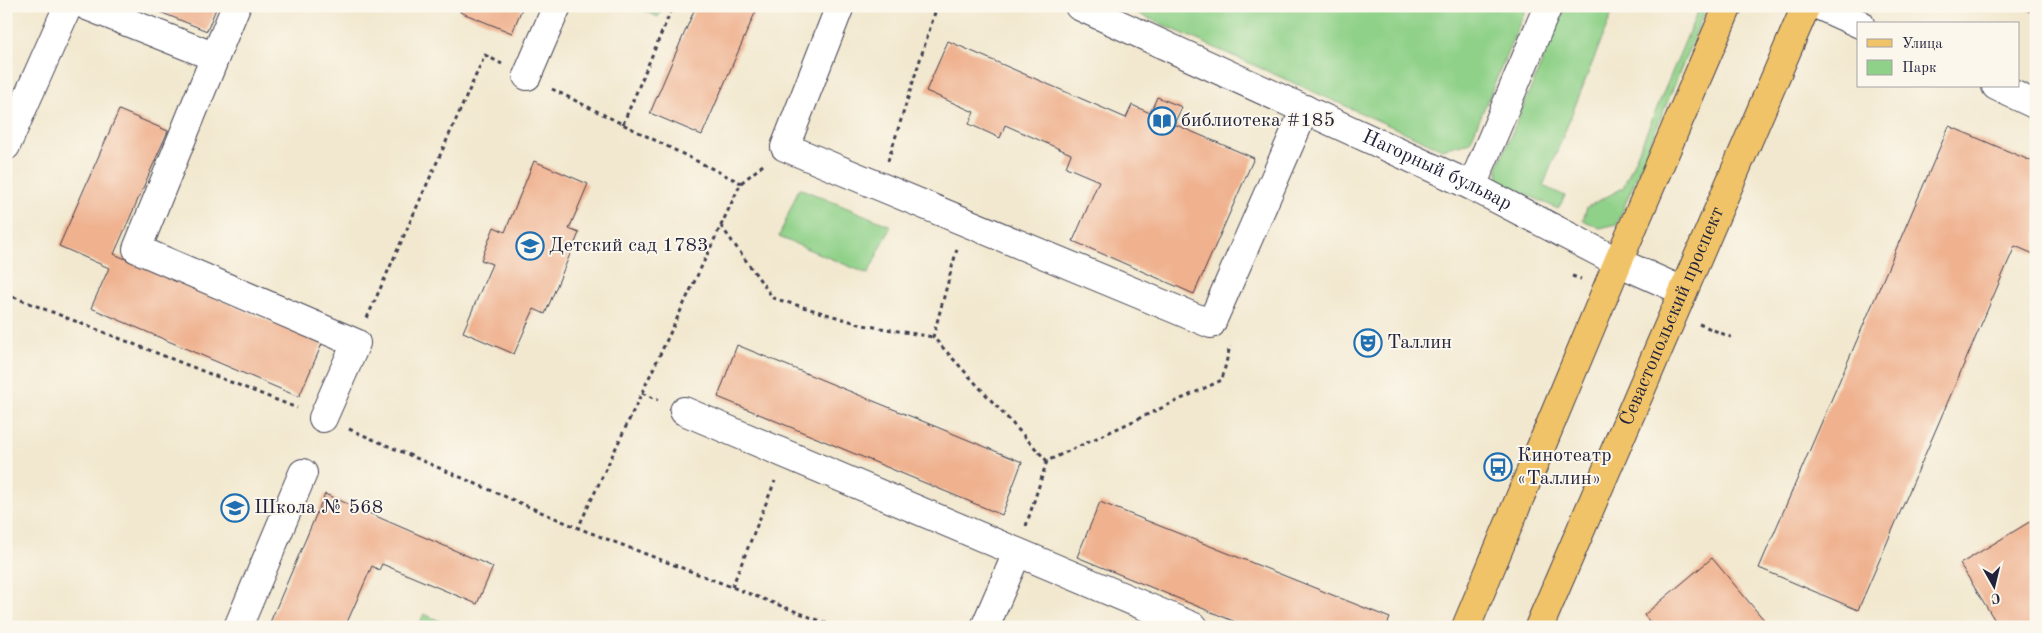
<svg xmlns="http://www.w3.org/2000/svg" width="2042" height="633" font-family="'Old Standard TT',serif">
<style>
.green{fill:#90d189;stroke:#597a62}
.building{fill:#efb18e}
.lines{fill:none;stroke-linecap:round;stroke-linejoin:round}
.minor-casing{stroke:#414051;stroke-width:30}
.major-casing{stroke:#414051;stroke-width:30}
.path{stroke:#414051;stroke-width:3;stroke-dasharray:4 4;stroke-linecap:butt}
.minor{stroke:#fff;stroke-width:28}
.major{stroke:#f1c369;stroke-width:28}
.labels{text-anchor:middle;dominant-baseline:central;stroke-width:4;stroke-linejoin:round;paint-order:stroke}
.poi-label{font-size:20px;fill:#22223b;stroke:#fbf7ec;text-anchor:start}
.street-label{font-size:20px;fill:#22223b;stroke:#fbf7ec}
</style>
<rect width="100%" height="100%" fill="#fbf7ec"/>
<filter id="ink" filterUnits="userSpaceOnUse"><feTurbulence type="fractalNoise" baseFrequency=".02" numOctaves="2"/><feDisplacementMap in="SourceGraphic" scale="10" xChannelSelector="R" yChannelSelector="G"/><feConvolveMatrix kernelMatrix="1 2 1 2 8 2 1 2 1" color-interpolation-filters="sRGB"/></filter>
<filter id="wash" filterUnits="userSpaceOnUse"><feTurbulence type="fractalNoise" baseFrequency=".0096" numOctaves="4" result="noise"/><feDisplacementMap in="SourceGraphic" scale="20" xChannelSelector="R" yChannelSelector="G"/><feGaussianBlur stdDeviation="1.12" result="paint"/><feColorMatrix in="noise" values="0 0 0 0 0 0 0 0 0 0 0 0 0 0 0 0 0 1.4 0 .05"/><feComposite in="paint" operator="in"/></filter>
<g filter="url(#wash)">
<rect width="100%" height="100%" fill="#f2e8cf"/>
<path class="green" d="M635,6h28l-5,11z
M1121,6h406l-57,136 -28,7z
M1566,6h49l-72,180 22,10 -7,13 -58,-27 -3,-14z
M1700,6h7l-90,218 -17,4 -17,-8 4,-13 36,-19z
M799,188l92,38 -23,48 -89,-37z
M424,614l29,13h-35z"/>
<g id="blocks">
<path class="building" d="M156,6h61l-10,25 -52,-21z
M462,6h61l-11,27 -52,-21z
M696,6h62l-56,129 -52,-22z
M2017,6h19v8z
M948,41l178,77 6,-13 18,8 7,-16 25,10 -8,17 80,34 -60,136 -121,-53 26,-60 -33,-14 5,-13 -66,-29 -5,13 -31,-14 5,-12 -48,-21z
M119,110l49,21 -54,123 208,90 -23,53 -208,-89 18,-40 -50,-22z
M1949,126l87,37v92l-21,-9 -157,364 -99,-42z
M534,161l54,23 -19,45 10,4 -34,81 -11,-5 -20,45 -51,-22 29,-68 -11,-4 13,-33 11,5z
M737,345l285,117 -20,53 -284,-118z
M325,494l168,73 -16,37 -95,-40 -3,6 -7,-4 -27,61h-77z
M1100,502l290,116 -4,9h-138l-171,-70z
M2036,518v109h-37l-39,-63z
M1712,558l58,69h-116l-10,-12z"/>
</g>
</g>
<g filter="url(#ink)">
<use href="#blocks" fill-opacity="0" stroke="#414051" stroke-width="1"/>
<g class="lines">
<g class="minor-casing">
<g id="minor">
<path d="M87,6l128,51 21,-51"/>
<path d="M840,6l-55,141 426,177 94,-215"/>
<path id="s1" d="M1079,6l393,180 146,76 65,29"/>
<path d="M1820,6l40,18"/>
<path d="M215,57l-78,192 219,94 -33,75"/>
<path d="M527,76l30,-70"/>
<path d="M1996,86l40,19"/>
<path d="M6,146l62,-140"/>
<path d="M1472,186l76,-180"/>
<path d="M684,411l510,216"/>
<path d="M238,627l65,-154"/>
<path d="M985,627l32,-74"/>
</g>
</g>
<g class="major-casing">
<g id="major">
<path d="M1466,627l152,-365 110,-256"/>
<path id="s2" d="M1539,627l267,-621"/>
</g>
</g>
<path class="path" d="M552,89l189,94
M623,124l50,-118
M888,161l49,-155
M763,165l-22,18 -163,345 258,99
M721,226l52,72 90,27 70,12
M957,249l-24,88 114,124
M1572,276l9,3
M6,294l291,114
M367,318l118,-263 17,9
M1699,324l32,13
M642,393l16,7
M349,429l229,99
M1026,526l21,-65 175,-81 8,-34
M732,587l43,-106"/>
<use href="#minor" class="minor"/>
<use href="#major" class="major"/>
</g>
</g>
<defs>
<g id="library-ring" transform="scale(1.4375)"><circle r="9.5" fill="#fbf7ec" stroke="#1f6fb2" stroke-width="1.5"/><path d="M-6-4Q-3-5.5-.7-3.5V5Q-3 3-6 4ZM6-4Q3-5.5 .7-3.5V5Q3 3 6 4Z" fill="#1f6fb2"/></g>
<g id="school-ring" transform="scale(1.4375)"><circle r="9.5" fill="#fbf7ec" stroke="#1f6fb2" stroke-width="1.5"/><path d="M0-5L7-2L0 1L-7-2ZM-4 1L0 2.5L4 1V4Q0 6-4 4Z" fill="#1f6fb2"/></g>
<g id="theatre-ring" transform="scale(1.4375)"><circle r="9.5" fill="#fbf7ec" stroke="#1f6fb2" stroke-width="1.5"/><path d="M-5-5.5Q0-4 5-5.5V0Q5 5 0 6Q-5 5-5 0ZM-3.3-2.5H-1v1.5H-3.3ZM1-2.5H3.3v1.5H1ZM-2.8 1Q0 5.5 2.8 1Z" fill="#1f6fb2"/></g>
<g id="bus-ring" transform="scale(1.4375)"><circle r="9.5" fill="#fbf7ec" stroke="#1f6fb2" stroke-width="1.5"/><path d="M-5-6H5V4H4V6H2V4H-2V6H-4V4H-5ZM-3.5-4V0h7V-4ZM-3.5 1.2v1.5H-2V1.2ZM2 1.2v1.5H3.5V1.2Z" fill="#1f6fb2"/></g>
</defs>
<g fill-rule="evenodd">
<use href="#library-ring" x="1162" y="121"/>
<use href="#school-ring" x="530" y="246"/>
<use href="#theatre-ring" x="1368" y="343"/>
<use href="#bus-ring" x="1498" y="467"/>
<use href="#school-ring" x="235" y="508"/>
</g>
<g class="labels">
<g class="poi-label">
<text x="1181" y="121">библиотека #185</text>
<text x="549" y="246">Детский сад 1783</text>
<text x="1387" y="343">Таллин</text>
<text x="1517" y="456">Кинотеатр<tspan x="1517" dy="23">«Таллин»</tspan></text>
<text x="254" y="508">Школа № 568</text>
</g>
<g class="street-label">
<text stroke="none"><textPath href="#s1" startOffset="394">Нагорный бульвар</textPath></text>
<text stroke="none"><textPath href="#s2" startOffset="338">Севастопольский проспект</textPath></text>
</g>
</g>
<rect width="2042" height="633" fill="none" stroke="#fbf7ec" stroke-width="25"/>
<rect x="1857" y="22" width="162" height="65" fill="#fbf7ec" stroke="#a4a2a5"/>
<rect x="1867" y="39" width="25" height="8" fill="#f1c369" stroke="#a4a2a5"/>
<text x="1902" y="48" font-size="15" fill="#22223b">Улица</text>
<rect x="1867" y="60" width="25" height="15" fill="#90d189" stroke="#a4a2a5"/>
<text x="1902" y="72" font-size="15" fill="#22223b">Парк</text>
<g transform="translate(1994 586) rotate(172)" stroke="#fbf7ec" stroke-width="4" paint-order="stroke">
<path d="M0-4L9 19L0 12L-9 19Z" fill="#22223b"/>
<text y="-8" font-size="14" font-weight="bold" text-anchor="middle" fill="#22223b">С</text>
</g>
</svg>
